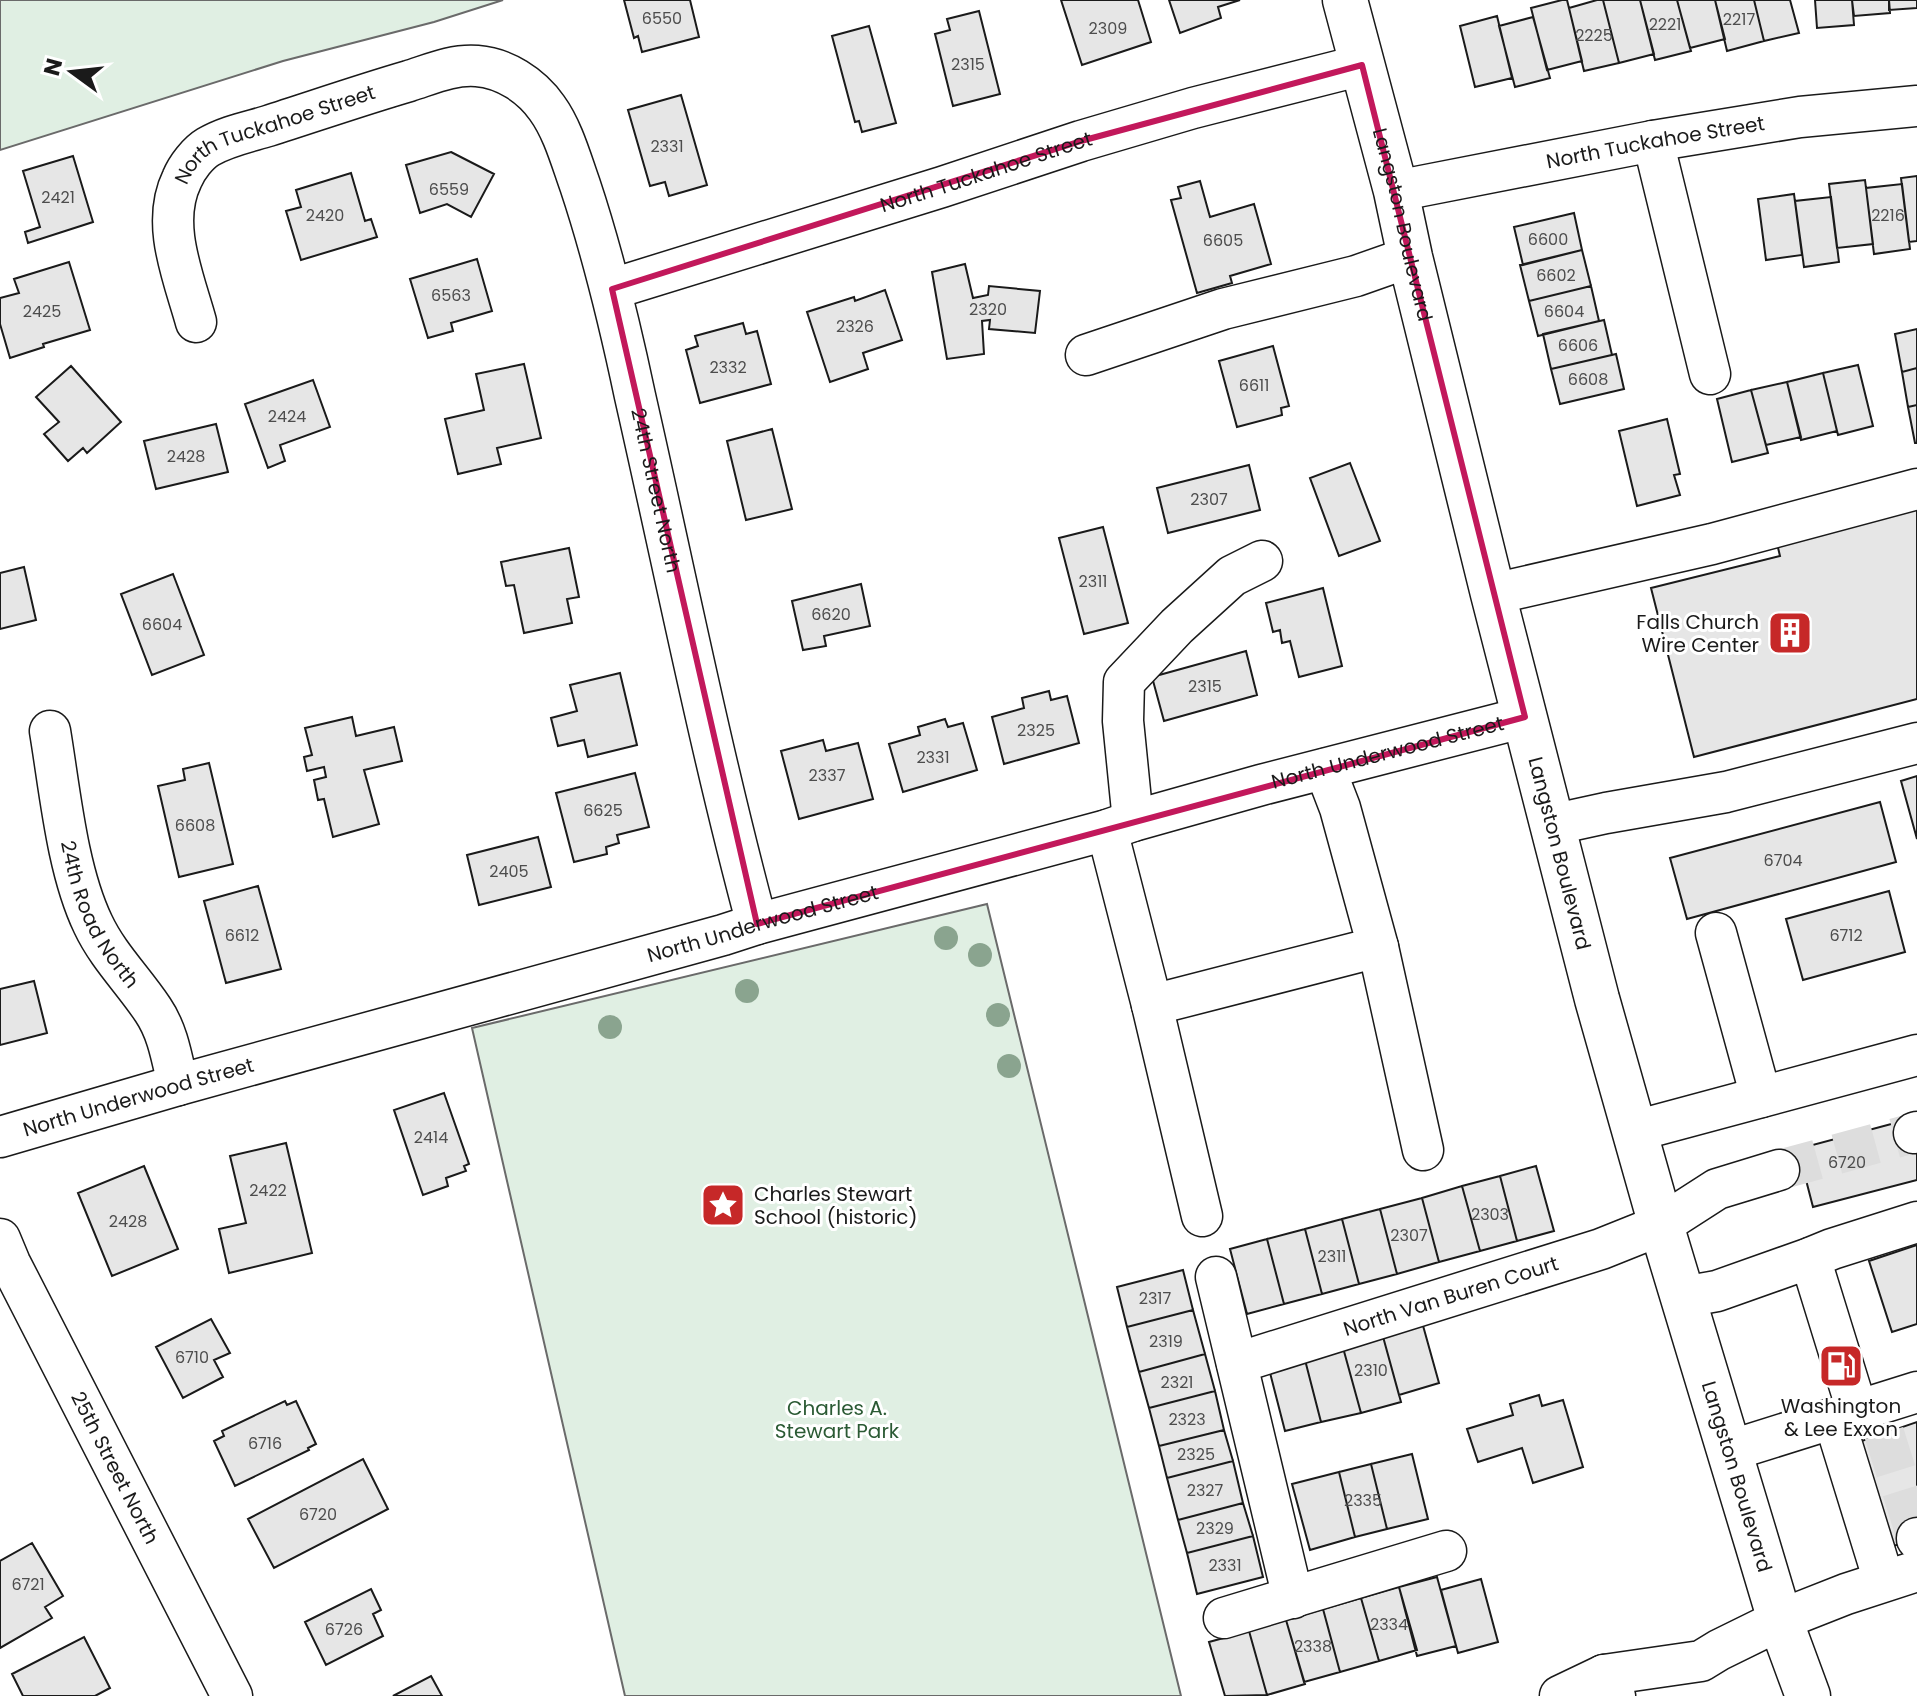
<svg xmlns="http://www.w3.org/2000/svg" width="1917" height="1696" font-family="Poppins,sans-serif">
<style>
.green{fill:#e0efe3;stroke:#6a6a6a;stroke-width:2}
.building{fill:#e6e6e6;stroke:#1a1a1a;stroke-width:2}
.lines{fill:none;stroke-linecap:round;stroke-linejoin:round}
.minor-tunnel{stroke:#ddd;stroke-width:40;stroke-dasharray:40 20;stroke-linecap:butt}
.minor-casing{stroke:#1a1a1a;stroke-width:43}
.major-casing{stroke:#1a1a1a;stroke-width:47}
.minor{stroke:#fff;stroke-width:40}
.major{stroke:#fff;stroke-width:44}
.tree{fill:#8aa48f}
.marked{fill:none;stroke:#c2185b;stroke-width:6;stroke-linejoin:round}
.labels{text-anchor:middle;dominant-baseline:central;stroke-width:6;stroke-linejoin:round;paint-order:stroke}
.number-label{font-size:16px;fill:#4d4d4d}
.street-label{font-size:20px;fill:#1a1a1a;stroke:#fff}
.poi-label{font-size:20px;fill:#1a1a1a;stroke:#fff;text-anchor:end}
.park-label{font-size:20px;fill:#2b5a34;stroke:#fff}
</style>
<rect width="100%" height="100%" fill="#fff"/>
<path class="green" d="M0,0h503l-69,22 -151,39 -283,89z
M987,904l194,792h-556l-153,-668z"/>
<path class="building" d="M624,0h66l9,37 -57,15 -4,-16 -4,2z
M1061,0h77l13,42 -69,23z
M1169,0h71l-22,7 3,11 -41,15z
M1562,0h5l15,61 -35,9 -16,-62z
M1597,0h6l16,63 -35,8 -15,-63z
M1603,0h37l14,54 -35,9z
M1640,0h37l14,51 -36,9z
M1677,0h38l10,39 -35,9z
M1715,0h39l10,41 -37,10z
M1754,0h36l9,33 -35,8z
M1815,0h37l2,25 -37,3z
M1852,0h37l1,13 -36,3z
M1889,0h28v8l-28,2z
M979,11l21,83 -47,12 -18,-72 15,-4 -3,-11z
M1497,16l15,62 -37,9 -15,-61z
M1533,17l17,61 -35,9 -16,-61z
M869,26l27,97 -34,9 -3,-11 -4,1 -23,-86z
M681,95l26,90 -38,11 -4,-14 -15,4 -22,-76z
M451,152l43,22 -23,43 -24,-13 -27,9 -14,-48z
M73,156l20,66 -65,21 -3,-11 15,-5 -17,-56z
M351,173l14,48 6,-2 6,18 -76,23 -15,-49 15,-4 -5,-17z
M1917,176v65l-8,1 -8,-64z
M1865,180l8,64 -36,4 -8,-64z
M1200,181l10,36 44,-13 17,60 -41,12 2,7 -35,10 -26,-93 10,-2 -3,-11z
M1902,184l8,65 -36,5 -8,-66z
M1794,194l8,61 -36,5 -8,-61z
M1831,197l8,65 -35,5 -9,-66z
M1574,213l8,37 -59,15 -9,-38z
M1582,250l9,36 -62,15 -9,-36z
M477,259l15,52 -41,12 2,8 -25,7 -18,-59z
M69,262l21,68 -47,14 1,3 -34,11 -10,-34v-26l19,-5 -5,-14z
M965,264l8,34 15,-3 1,-9 51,5 -5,42 -46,-4 1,-9 -8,1 2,33 -37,5 -15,-87z
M1591,286l8,35 -61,15 -9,-35z
M885,290l17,50 -39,13 5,16 -38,13 -23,-70 47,-15 1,4z
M1604,320l8,35 -61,14 -8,-35z
M743,323l3,11 11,-3 14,53 -71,19 -14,-53 12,-4 -3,-10z
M1917,329v39l-15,4 -7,-38z
M1273,346l16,60 -8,2 1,7 -45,12 -18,-66z
M1616,354l8,35 -64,15 -9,-35z
M524,364l17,74 -44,10 4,16 -43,10 -13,-55 39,-9 -8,-36z
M1858,365l15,61 -35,9 -15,-62z
M71,366l50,56 -34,31 -4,-5 -15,13 -24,-27 15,-12 -23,-25z
M1917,368v37l-9,2 -6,-35z
M1823,373l14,58 -36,9 -14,-58z
M313,380l17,47 -50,18 5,16 -17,7 -23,-64z
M1787,382l14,55 -35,8 -15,-55z
M1751,390l17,63 -36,9 -15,-63z
M1917,405v38h-2l-7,-36z
M1667,419l13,55 -6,1 6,20 -43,11 -18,-75z
M216,424l12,48 -72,17 -12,-48z
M772,429l20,80 -46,11 -19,-79z
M1350,463l30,78 -41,15 -29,-78z
M1249,465l11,45 -92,23 -11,-45z
M1917,499v200l-223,58 -43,-169 129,-32 -5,-21z
M1103,527l25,96 -44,11 -25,-96z
M569,548l10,49 -12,2 5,24 -48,10 -10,-48 -8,1 -5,-24z
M24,567l12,53 -36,9v-56z
M173,574l31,81 -52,20 -31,-81z
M861,584l9,42 -46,10 2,10 -23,4 -11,-49z
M1323,588l19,78 -43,11 -9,-36 -8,2 -2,-13 -7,2 -7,-29z
M1246,651l11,44 -93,26 -12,-44z
M620,673l17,72 -49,12 -4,-17 -26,6 -7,-28 26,-7 -7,-26z
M1049,691l2,9 16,-4 12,47 -75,21 -12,-47 32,-9 -2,-10z
M352,717l4,19 38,-9 8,34 -38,9 15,54 -46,13 -9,-38 -6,1 -4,-20 12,-3 -2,-10 -17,4 -3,-14 8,-2 -7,-27z
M945,719l3,8 15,-4 14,47 -74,22 -14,-48 31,-9 -2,-8z
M823,740l3,11 32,-8 15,56 -74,20 -18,-68z
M209,763l24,101 -54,13 -21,-91 27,-6 -2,-11z
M635,773l14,54 -32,8 2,8 -13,4 1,7 -33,8 -18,-69z
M1917,776v63l-16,-58z
M1880,802l16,60 -209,57 -17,-61z
M538,837l13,50 -72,18 -12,-50z
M258,886l23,83 -55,14 -22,-82z
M1889,891l16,61 -102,28 -17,-61z
M34,981l13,52 -47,12v-56z
M444,1093l25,71 -5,2 2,5 -20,7 2,8 -25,9 -29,-85z
M1910,1119l7,27v34l-104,27 -7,-27 -23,6 -8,-31z
M286,1143l26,110 -83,20 -10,-44 27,-6 -16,-67z
M144,1166l34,83 -66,27 -34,-83z
M1536,1166l18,65 -37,10 -17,-65z
M1500,1176l17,65 -37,10 -18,-65z
M1462,1186l18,65 -41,11 -17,-64z
M1422,1198l17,64 -42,12 -17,-65z
M1380,1209l17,65 -38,10 -17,-65z
M1342,1219l17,65 -37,10 -17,-65z
M1305,1229l17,65 -38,10 -17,-65z
M1267,1239l17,65 -37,10 -17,-65z
M1917,1245v79l-25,8 -23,-71z
M1183,1270l10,40 -66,17 -10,-40z
M1193,1310l12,44 -66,18 -12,-45z
M211,1319l19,34 -16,7 9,17 -40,21 -27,-51z
M1422,1322l17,61 -40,12 -17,-62z
M1382,1333l19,69 -40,11 -19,-69z
M1342,1344l19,69 -40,9 -17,-66z
M1205,1354l10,37 -66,17 -10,-36z
M1304,1356l17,66 -36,9 -17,-66z
M1215,1391l9,39 -65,16 -10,-38z
M1539,1395l3,11 21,-6 20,67 -50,16 -11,-35 -44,14 -11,-33 46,-14 -3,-11z
M285,1401l2,4 9,-4 20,43 -8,4 1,2 -74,36 -21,-45 10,-5 -2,-5z
M1917,1422v116l-32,11 -35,-104z
M1224,1430l9,31 -66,17 -8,-32z
M1412,1454l16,65 -41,10 -16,-65z
M363,1459l25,50 -114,59 -26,-49z
M1233,1461l10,42 -65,17 -11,-42z
M1371,1464l16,65 -32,8 -16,-65z
M1339,1472l16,65 -45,13 -18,-66z
M1243,1503l10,33 -66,17 -9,-33z
M1253,1536l10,41 -66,17 -10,-41z
M32,1543l31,53 -18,11 7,11 -52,30v-87z
M1437,1577l19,69 -39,10 -18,-69z
M1481,1579l17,63 -40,11 -17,-63z
M1399,1587l18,63 -38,11 -18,-63z
M371,1589l10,21 -8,4 10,22 -57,29 -21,-43z
M1361,1598l18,63 -39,11 -17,-63z
M1323,1609l17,63 -36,10 -18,-62z
M1286,1620l19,64 -38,11 -18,-64z
M1249,1631l18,64 -42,1 -16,-54z
M84,1637l26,51 -15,8h-72l-11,-22z
M431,1676l11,20h-49z"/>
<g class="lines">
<path class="minor-tunnel" d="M1779,1170l135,-37
M1884,1433l33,105"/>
<g class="minor-casing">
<g id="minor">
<path d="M1653,141l57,233"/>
<path id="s1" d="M1396,191l257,-50 147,-24 117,-11"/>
<path id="s2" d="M612,289l330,-102 139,-46 112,-33 169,-43"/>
<path id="s3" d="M196,322c-12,-44 -36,-98 -14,-143 5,-12 16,-26 26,-32 19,-11 40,-15 60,-21 47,-15 93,-31 141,-45 22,-7 44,-17 68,-15 27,2 54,19 70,42 16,22 24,52 33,77 23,69 40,140 55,211 40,176 75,353 122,528"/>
<path d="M1086,355l137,-46 133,-33 54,-19"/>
<path d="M1493,594l219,-50 205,-55"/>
<path id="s4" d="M50,731c10,60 17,139 43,193 15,32 40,56 60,86 15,22 19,49 25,75"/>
<path d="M1133,821l-10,-100 1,-39 53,-56 55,-50 30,-15"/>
<path d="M1551,825l55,-12 120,-21 191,-49"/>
<path d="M1107,830l45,175 50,211"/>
<path d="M1716,933l45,164"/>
<path d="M1378,947l45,203"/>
<path d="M1152,1005l226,-58 -38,-139 -15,-39"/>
<path d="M1635,1131l282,-76"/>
<path d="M1914,1133l3,-1"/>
<path id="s5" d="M0,1137l178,-52 545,-150 34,-11 350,-94 26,-9 128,-36 264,-68"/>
<path id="s6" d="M0,1239l10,24 222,433"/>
<path d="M1810,1258l47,152"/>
<path d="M1216,1277l77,321"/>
<path d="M1683,1297l34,-6 93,-33 22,-9 85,-27"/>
<path id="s7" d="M1237,1363l364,-114 60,-24 56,-36 62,-19"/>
<path d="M1834,1419l50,162"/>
<path d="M1729,1451l188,-59"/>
<path d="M1917,1538v1"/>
<path d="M1224,1618l222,-67"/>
<path d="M1604,1675l97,-14 18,-11 61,-30 66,-26 71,-23"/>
<path d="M1560,1696l44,-21 11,21"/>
</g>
</g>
<g class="major-casing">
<g id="major">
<path id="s8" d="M1345,0l51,191 14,66 83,337 104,405 64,226 96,318 23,77 28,76"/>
</g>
</g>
<use href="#minor" class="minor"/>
<use href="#major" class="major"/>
</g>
<g class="tree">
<circle cx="946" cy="938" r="12"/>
<circle cx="980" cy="955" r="12"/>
<circle cx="747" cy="991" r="12"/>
<circle cx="998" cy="1015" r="12"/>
<circle cx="610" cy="1027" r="12"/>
<circle cx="1009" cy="1066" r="12"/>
</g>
<path class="marked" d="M1362,65l163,652 -768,207 -145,-635 469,-148z"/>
<defs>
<g id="building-square" transform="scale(2.3)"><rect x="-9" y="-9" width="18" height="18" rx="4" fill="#c62828" stroke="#fff"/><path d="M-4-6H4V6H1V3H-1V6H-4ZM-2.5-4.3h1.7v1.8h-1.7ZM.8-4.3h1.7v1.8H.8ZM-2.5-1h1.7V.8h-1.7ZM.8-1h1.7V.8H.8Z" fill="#fff"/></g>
<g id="sight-square" transform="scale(2.3)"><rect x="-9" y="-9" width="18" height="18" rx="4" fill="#c62828" stroke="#fff"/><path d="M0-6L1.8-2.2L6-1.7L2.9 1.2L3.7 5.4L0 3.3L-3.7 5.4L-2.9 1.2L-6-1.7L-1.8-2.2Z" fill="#fff"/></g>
<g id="fuel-square" transform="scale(2.3)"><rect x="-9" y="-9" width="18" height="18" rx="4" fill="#c62828" stroke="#fff"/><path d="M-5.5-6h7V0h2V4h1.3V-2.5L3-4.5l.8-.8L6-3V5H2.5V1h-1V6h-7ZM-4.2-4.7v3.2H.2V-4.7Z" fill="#fff"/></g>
</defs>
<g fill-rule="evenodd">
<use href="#building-square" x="1790" y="633"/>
<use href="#sight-square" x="723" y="1205"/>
<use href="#fuel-square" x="1841" y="1366"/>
</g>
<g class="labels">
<g class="number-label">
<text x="662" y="18">6550</text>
<text x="1739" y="19">2217</text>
<text x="1665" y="24">2221</text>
<text x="1108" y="28">2309</text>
<text x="1594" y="35">2225</text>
<text x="968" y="64">2315</text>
<text x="667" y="146">2331</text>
<text x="449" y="189">6559</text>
<text x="58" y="197">2421</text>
<text x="325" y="215">2420</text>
<text x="1888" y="215">2216</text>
<text x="1548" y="239">6600</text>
<text x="1223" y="240">6605</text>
<text x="1556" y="275">6602</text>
<text x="451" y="295">6563</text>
<text x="988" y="309">2320</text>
<text x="42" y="311">2425</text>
<text x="1564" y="311">6604</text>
<text x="855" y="326">2326</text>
<text x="1578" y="345">6606</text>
<text x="728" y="367">2332</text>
<text x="1588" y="379">6608</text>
<text x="1254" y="385">6611</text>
<text x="287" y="416">2424</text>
<text x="186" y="456">2428</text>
<text x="1209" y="499">2307</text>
<text x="1093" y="581">2311</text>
<text x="831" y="614">6620</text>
<text x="162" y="624">6604</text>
<text x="1205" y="686">2315</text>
<text x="1036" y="730">2325</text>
<text x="933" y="757">2331</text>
<text x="827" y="775">2337</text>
<text x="603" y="810">6625</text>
<text x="195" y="825">6608</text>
<text x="1783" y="860">6704</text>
<text x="509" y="871">2405</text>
<text x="242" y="935">6612</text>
<text x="1846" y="935">6712</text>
<text x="431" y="1137">2414</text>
<text x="1847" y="1162">6720</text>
<text x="268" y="1190">2422</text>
<text x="1490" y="1214">2303</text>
<text x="128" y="1221">2428</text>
<text x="1409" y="1235">2307</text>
<text x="1332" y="1256">2311</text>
<text x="1155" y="1298">2317</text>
<text x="1166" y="1341">2319</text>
<text x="192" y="1357">6710</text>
<text x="1371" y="1370">2310</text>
<text x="1177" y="1382">2321</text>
<text x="1187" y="1419">2323</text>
<text x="265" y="1443">6716</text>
<text x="1196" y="1454">2325</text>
<text x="1205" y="1490">2327</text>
<text x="1363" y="1500">2335</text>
<text x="318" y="1514">6720</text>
<text x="1215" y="1528">2329</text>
<text x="1225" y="1565">2331</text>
<text x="28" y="1584">6721</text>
<text x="1389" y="1624">2334</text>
<text x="344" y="1629">6726</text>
<text x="1313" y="1646">2338</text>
</g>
<g class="street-label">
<text stroke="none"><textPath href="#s3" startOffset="254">North Tuckahoe Street</textPath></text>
<text stroke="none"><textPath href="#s1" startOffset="264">North Tuckahoe Street</textPath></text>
<text stroke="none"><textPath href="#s2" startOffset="392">North Tuckahoe Street</textPath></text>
<text stroke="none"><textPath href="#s8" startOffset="232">Langston Boulevard</textPath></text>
<text stroke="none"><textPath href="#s3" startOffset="954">24th Street North</textPath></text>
<text stroke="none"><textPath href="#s5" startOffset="1440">North Underwood Street</textPath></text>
<text stroke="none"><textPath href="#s8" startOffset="880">Langston Boulevard</textPath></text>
<text stroke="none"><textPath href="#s4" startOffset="192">24th Road North</textPath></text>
<text stroke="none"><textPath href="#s5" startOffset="792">North Underwood Street</textPath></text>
<text stroke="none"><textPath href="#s5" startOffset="144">North Underwood Street</textPath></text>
<text stroke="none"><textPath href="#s7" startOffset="224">North Van Buren Court</textPath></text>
<text stroke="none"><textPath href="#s6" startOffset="256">25th Street North</textPath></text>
<text stroke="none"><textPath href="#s8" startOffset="1528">Langston Boulevard</textPath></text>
</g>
<g class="poi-label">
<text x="1759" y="622">Falls Church<tspan x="1759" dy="23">Wire Center</tspan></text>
<text x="754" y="1194" text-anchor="start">Charles Stewart<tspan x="754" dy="23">School (historic)</tspan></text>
<text x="1841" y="1406" text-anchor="middle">Washington<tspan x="1841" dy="23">&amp; Lee Exxon</tspan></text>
</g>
<g class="park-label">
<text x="837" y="1408">Charles A.<tspan x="837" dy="23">Stewart Park</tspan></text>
</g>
</g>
<g transform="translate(72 72) rotate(285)" stroke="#ffffff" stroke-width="6" paint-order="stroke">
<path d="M0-6L14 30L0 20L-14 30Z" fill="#1a1a1a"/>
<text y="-12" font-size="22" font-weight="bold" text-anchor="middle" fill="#1a1a1a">N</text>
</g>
</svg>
